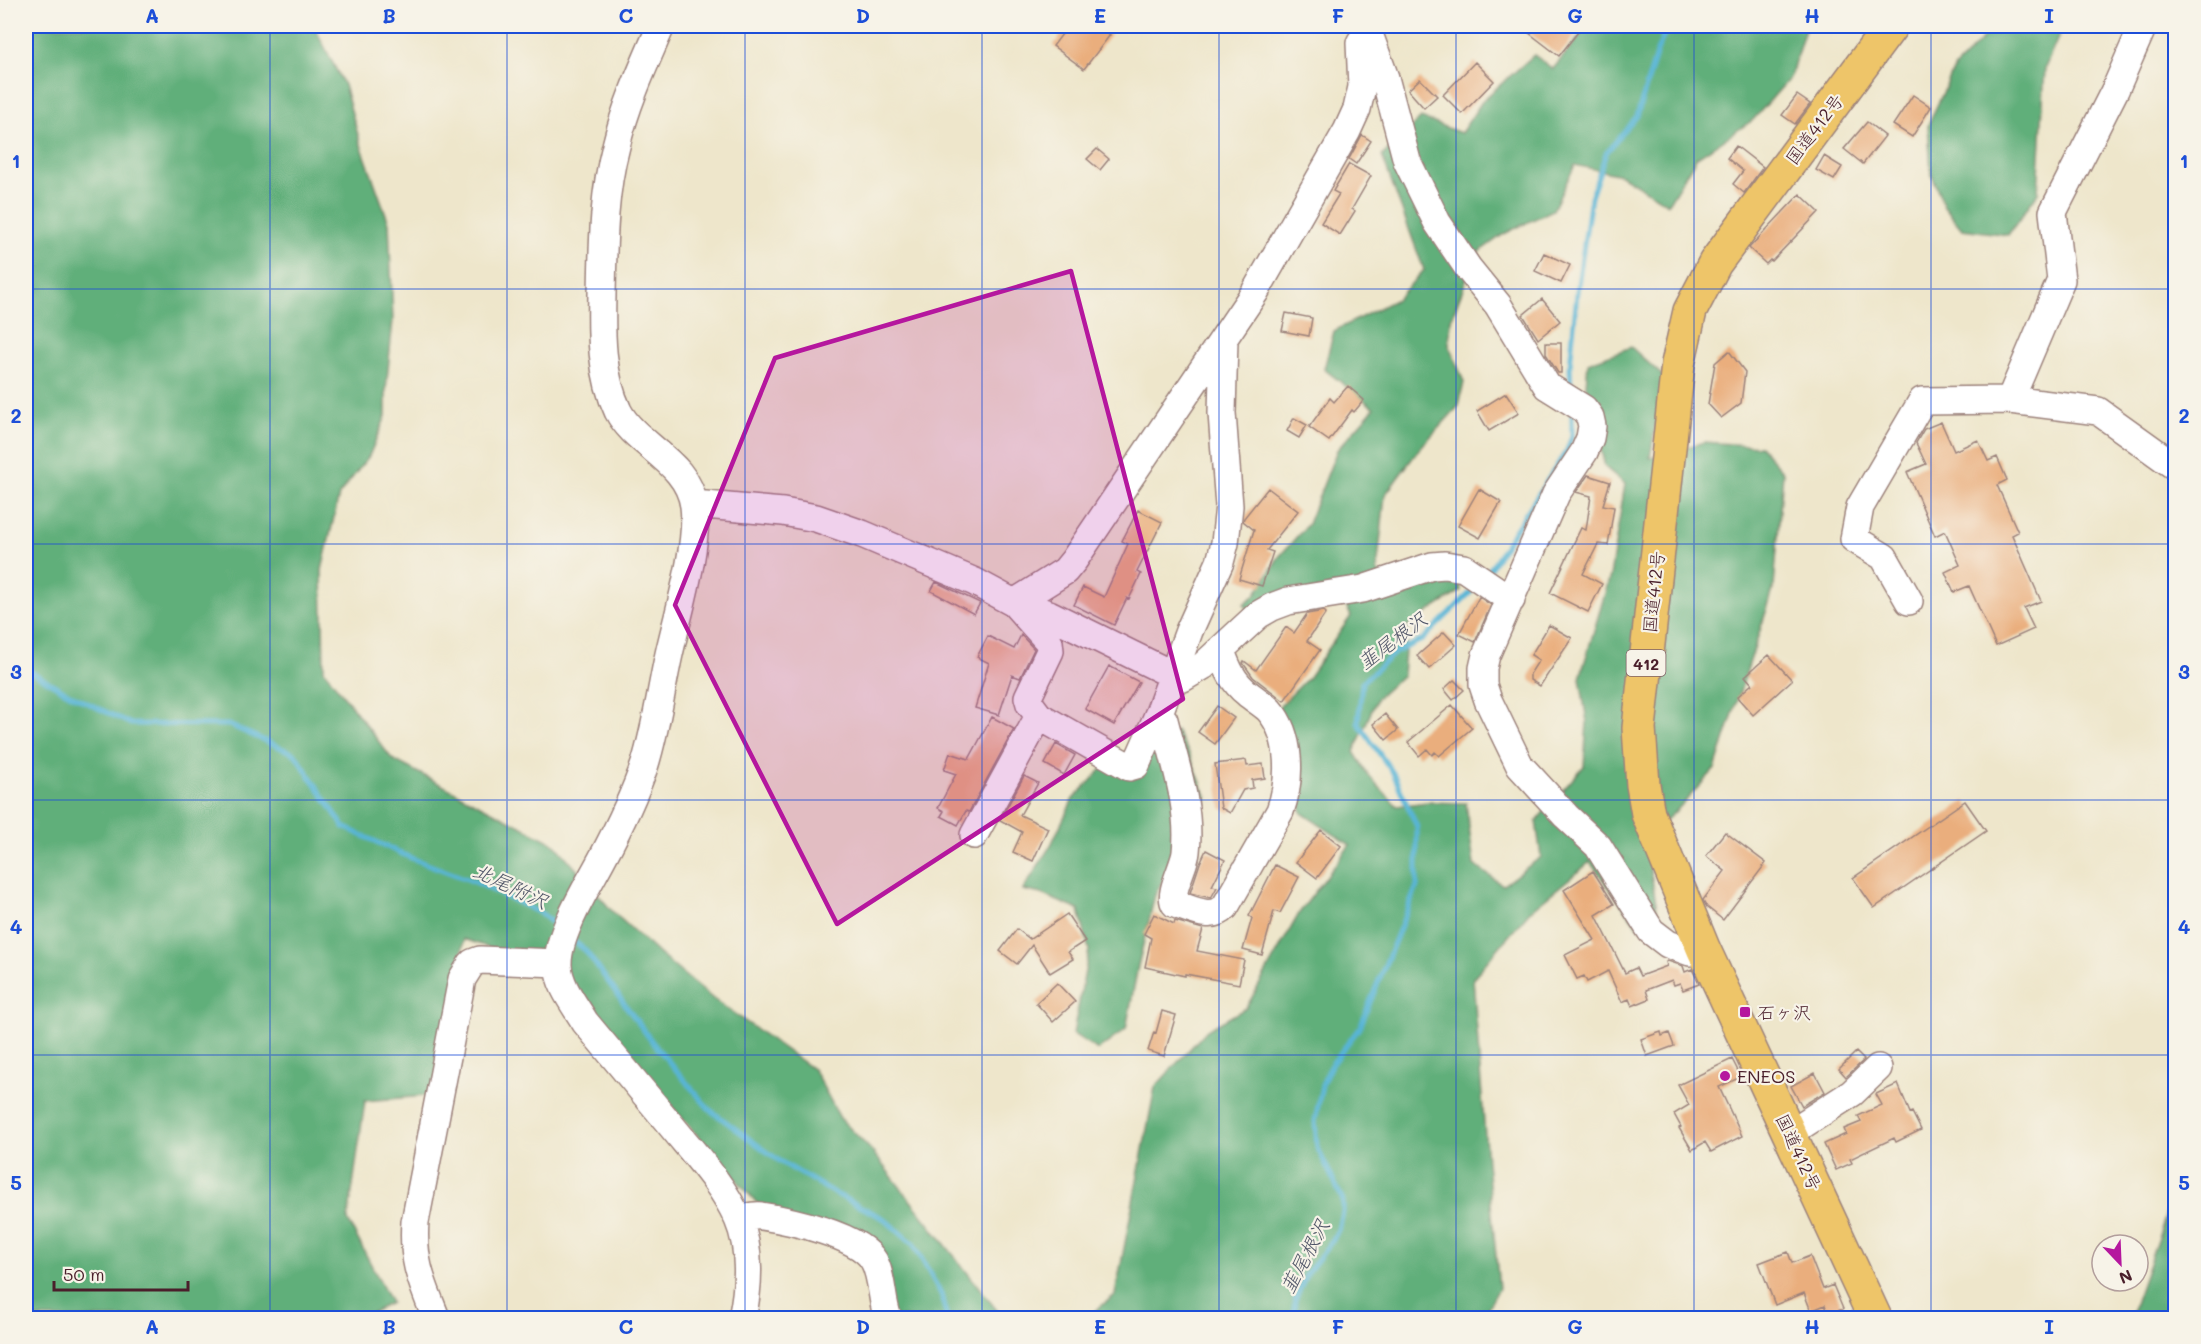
<svg xmlns="http://www.w3.org/2000/svg" width="2201" height="1344" font-family="Mali,'Klee One',sans-serif">
<style>
.forest{fill:#60af7a;stroke:#556752;stroke-width:1.5}
.lines{fill:none;stroke-linecap:round;stroke-linejoin:round}
.stream{stroke:#58b5d6;stroke-width:5}
.building{fill:#eaae7d}
.minor-casing{stroke:#9c827b;stroke-width:30}
.highway-casing{stroke:#9c827b;stroke-width:36}
.minor{stroke:#fff;stroke-width:27}
.highway{stroke:#eec569;stroke-width:33}
.marked{fill:#b5179e;fill-opacity:0.2;stroke:#b5179e;stroke-width:4.5;stroke-linejoin:round}
.grid{fill:none;stroke:#1d4ed8;stroke-width:1.5;stroke-opacity:0.55}
.poi-dot{fill:#b5179e;stroke:#f7f3e8;stroke-width:2}
.labels{text-anchor:middle;dominant-baseline:central;stroke-width:4.5;stroke-linejoin:round;paint-order:stroke}
.shield{fill:#f7f3e8;stroke:#7e5f64;stroke-width:1.5}
.shield-label{font-size:16px;font-weight:bold;fill:#4a1f2b}
.street-label{font-size:18px;fill:#4a1f2b;stroke:#f7f3e8}
.poi-label{font-size:18px;fill:#4a1f2b;stroke:#f7f3e8;text-anchor:start}
.water-label{font-size:20px;font-style:italic;fill:#4f5467;stroke:#f7f3e8}
.neatline{fill:none;stroke:#1d4ed8;stroke-width:2}
.grid-label{font-size:20px;text-anchor:middle;font-weight:bold;fill:#1d4ed8}
</style>
<rect width="100%" height="100%" fill="#f7f3e8"/>
<filter id="ink" filterUnits="userSpaceOnUse"><feTurbulence type="fractalNoise" baseFrequency=".0167" numOctaves="2"/><feDisplacementMap in="SourceGraphic" scale="12" xChannelSelector="R" yChannelSelector="G"/><feConvolveMatrix kernelMatrix="1 2 1 2 8 2 1 2 1" color-interpolation-filters="sRGB"/></filter>
<filter id="wash" filterUnits="userSpaceOnUse"><feTurbulence type="fractalNoise" baseFrequency=".008" numOctaves="4" result="noise"/><feDisplacementMap in="SourceGraphic" scale="24" xChannelSelector="R" yChannelSelector="G"/><feGaussianBlur stdDeviation="1.35" result="paint"/><feColorMatrix in="noise" values="0 0 0 0 0 0 0 0 0 0 0 0 0 0 0 0 0 1.4 0 .05"/><feComposite in="paint" operator="in"/></filter>
<g filter="url(#wash)">
<rect width="100%" height="100%" fill="#eee6cb"/>
<path class="forest" d="M26,26h288l30,59 16,57 29,81 4,97 -7,70v26l-17,40 -30,39 -17,75 2,100 68,89 163,85 57,67 48,44 52,43 102,72 26,48 31,32 132,168h-113l-22,-59 -105,-49 -212,-241 -87,-30 -27,156 -72,6 -17,119 43,83 -29,15h-336z
M1588,26h218l-16,52 -37,42 -57,38 -28,46 -47,-29 -46,-10 -22,45 -49,24 -28,20 -25,66 -2,25 15,37 -5,24 -39,42 -35,47 -8,76 24,19 57,-14 3,15 -54,35 -4,49 -26,23 -23,54 15,24 28,30 30,-4 39,1 8,62 29,20 38,-28 -5,-36 48,-55 3,-44 -7,-44 30,-102 15,-92 -20,-17 -19,-82 2,-22 43,-16 33,30 -14,81 54,-16 56,4 23,26 -9,115 -59,182 -38,41 -32,29 12,70 -18,19 -49,-66 -59,48 -58,68 14,184 12,126 -17,30h-391v-4l24,-19 40,-208 52,-57 39,-22 54,-96 50,-67 -48,-32 -25,-104 32,-32 42,-61 -16,-31 -87,25 -4,-6 11,-9 23,-37 30,-34 29,-74 37,-42 -50,-39 10,-38 63,-32 27,-29 -42,-114 39,-38 40,15 22,-33 51,-45 19,14z
M1995,26h68l-18,42 -7,125 -30,42 -46,-6 -18,-22 -13,-35 -3,-47 27,-58z
M1176,731l13,22 18,45 -52,97 -17,71 -12,63 -28,21 -25,-16 16,-84 -10,-40 -38,-16 -18,-4 28,-45 22,-46 30,-31z
M2175,1186v132h-45l45,-129z"/>
<g class="lines">
<path class="stream" d="M1571,390l-1,-24 7,-74 14,-95 15,-44 31,-37 20,-65 11,-25
M1486,575l81,-125 5,-14v-25
M26,669l47,27 58,28 98,1 66,29 49,73 67,31 64,24 67,32 15,13
M571,939l14,11 68,93 57,67 71,52 53,31 49,25 31,27 27,49 6,24
M1293,1318l2,-18 11,-25 28,-37 6,-12 3,-14v-12l-26,-53 -2,-26 7,-36 9,-20 29,-38 57,-141v-59l-24,-54 -35,-50 4,-41 34,-30 26,-12 54,-53"/>
</g>
<g id="blocks">
<path class="building" d="M1068,26h30l12,9 -26,34 -31,-23z
M1520,26h51l7,6 -19,24z
M1475,62l19,19 -32,33 -19,-19z
M1420,79l17,17 -13,12 -16,-18z
M1797,95l13,9 -15,20 -13,-9z
M1913,95l18,12 -19,30 -19,-12z
M1867,122l18,14 -22,28 -19,-15z
M1362,135l9,6 -15,23 -7,-5z
M1736,146l27,21 -19,26 -11,-9 10,-13 -16,-13z
M1097,149l12,10 -9,11 -13,-11z
M1824,156l18,11 -8,13 -18,-10z
M1349,164l22,12 -19,33 3,2 -15,24 -19,-12 18,-29 -6,-3z
M1800,194l19,18 -47,49 -2,-1 -4,4 -17,-16z
M1544,253l26,12 -9,18 -26,-12z
M1542,299l18,22 -22,18 -15,-24z
M1286,313l26,5 -3,18 -27,-5z
M1546,343h15v30h-3l-12,-19z
M1729,351l16,21 -4,31 -20,15 -13,-14 7,-41z
M1348,386l16,14 -10,12 -2,-2 -23,31 -20,-14 21,-29 4,4z
M1506,393l13,20 -30,18 -12,-20z
M1294,418l13,7 -8,13 -12,-7z
M1941,422l13,29 24,-11 10,21 9,-4 10,23 -10,5 21,47 -6,3 29,66 -17,7 10,21 -38,17 -27,-60 -15,6 -9,-20 15,-7 -15,-34 -10,5 -28,-64 19,-8 -10,-21 8,-14z
M1588,475l22,7 -7,23 11,2 -6,38 -10,-1 -15,30 19,10 -14,28 -38,-19 31,-65 5,2 5,-34 -15,-4z
M1268,488l30,23 -31,39 6,2 -11,34 -23,-7 15,-49 -11,-9 1,-3z
M1479,489l22,13 -21,36 -22,-12z
M1138,510l24,12 -25,50 4,2 -12,25 -2,-1 -13,27 -40,-20 9,-18 21,10 24,-53 -6,-3z
M936,582l44,21 -6,11 -43,-23z
M1479,597l12,8 -16,37 -16,-8z
M1324,611l2,2 -19,28 13,9 -36,51 -31,-24 -10,-14 1,-2 12,9 30,-43 8,6 13,-19z
M1549,625l23,13 -32,48 -10,-6v-6l9,-14 -8,-5z
M1444,632l12,13 -27,24 -12,-13z
M1021,635l13,14 -14,29 -8,-3 -13,40 -24,-7 14,-45 -12,-6 11,-21 26,13z
M1769,655l23,25 -39,35 -16,-18 15,-13 -7,-8z
M1109,666l30,16 -25,43 -29,-16z
M1454,680l10,10 -11,10 -9,-11z
M1452,705l20,23 -33,28 -4,-4 -3,3 -5,-6 -8,7 -11,-14z
M1217,706l17,12 -19,26 -17,-12z
M1385,714l13,16 -12,10 -13,-16z
M992,717l22,12 -45,83 -3,-1 -8,14 -17,-9 3,-5 -6,-3 18,-34 -12,-4 6,-17 19,6z
M1056,744l19,11 -11,20 -19,-11z
M1246,760l1,6 16,-2 2,14 -13,2 1,8 -10,2 -13,23 -9,-5 -6,-44z
M1024,776l14,7 -18,32 28,13 -15,33 -20,-9 9,-20 -22,-12z
M1965,801l21,30 -112,77 -21,-30z
M1321,830l20,16 -24,32 -21,-16z
M1725,832l41,31 -43,57 -16,-13 -4,-7 22,-29 -19,-15z
M1206,850l19,10 -13,26 5,1 -6,11 -21,-5 10,-30z
M1275,865l24,12 -19,36 -6,-2 -12,44 -19,-5 9,-32 -3,-2z
M1593,871l21,33 -18,11 29,58 11,-5 4,8 27,-10 -1,-4 2,-1 15,5 2,6 7,-3 7,15 -16,6 -3,-7 -6,2 -2,-5 -26,10 3,9 -17,7 -3,-7 -7,3 -14,-31 -21,11 -3,-6 -7,3 -12,-24 30,-15 -31,-50z
M1067,914l18,27 -17,11 5,7 -23,14 -18,-28 -15,19 -17,-13 17,-22 13,10z
M1154,914l20,10 1,-3 28,8 -6,22 47,9 -5,24 -54,-10v2l-40,-9 6,-29 -7,-4z
M1057,983l18,19 -22,20 -17,-19z
M1162,1011l14,4 -12,41 -16,-5 6,-19 2,1z
M1661,1032l1,4 7,-3 5,13 -27,10 -6,-17z
M1856,1052l8,8 -18,17 -7,-8z
M1732,1059l9,18 -22,10 23,49 -31,16 -6,-10 -13,8 -13,-22 2,-1 -7,-13 15,-9 -11,-20z
M1815,1073l10,19 -23,14 -11,-20z
M1898,1084l12,29 2,-1 9,18 -25,12 -2,-4 -44,21 2,4 -16,7 -12,-26 22,-10 -2,-5 17,-7 -3,-6 24,-11 -6,-11z
M1788,1252l4,11 18,-7 13,33 10,-4 10,24 -14,5 -4,-9 -14,6 -7,-18 -29,12 -16,-42z"/>
</g>
</g>
<g filter="url(#ink)">
<use href="#blocks" fill-opacity="0" stroke="#9c827b" stroke-width="1.5"/>
<g class="lines">
<g class="minor-casing">
<path id="minor" d="M661,26c-17,39 -35,78 -45,120 -13,49 -13,99 -14,149 -1,39 -1,80 16,116 18,35 70,50 76,95 5,39 -16,108 -25,148 -8,36 -13,75 -24,110 -11,32 -26,63 -42,93 -14,27 -46,77 -45,108 1,21 17,40 27,57 30,36 59,71 89,107 23,28 49,56 64,90 13,30 11,68 4,99
M1366,26l19,52 22,83 30,61 31,46 30,37 49,81 37,23 6,8 2,9 -2,12 -6,14 -28,42 -70,161 -3,13v17l5,15 32,66 46,50 32,30 53,85 17,13 22,8 13,-4
M2010,400l51,-120 -8,-68 62,-122 28,-64
M694,504l89,8 33,6 46,16 113,48 39,21 35,11 124,61 10,3 20,-12 55,-51 14,-8 16,-6 75,-12 69,-23 13,-1 19,3 47,32
M1909,601l-25,-44 -30,-18 6,-32 62,-106 88,-1 88,11 78,56
M1159,713l5,7c11,43 27,88 22,132 -1,13 -18,42 -11,52 16,5 37,17 50,3l55,-96c11,-30 12,-75 -11,-101 -6,-6 -15,-11 -22,-17 -14,-11 -20,-25 -26,-42
M1039,716l-9,-12 -2,-7 22,-46 -1,-9 -35,-39 51,-32 9,-11 181,-268 92,-161 10,-22 5,-22 -2,-44 4,-6 4,-2
M974,835l65,-119 90,51 7,-2 23,-52 30,-82 31,-69 5,-19 4,-37 -7,-93 2,-73
M1790,1133l62,-40 26,-25
M738,1219c7,-1 15,-4 23,-3 27,4 99,19 113,45 9,17 7,39 14,57
M436,1318c-14,-36 -24,-56 -21,-96l47,-243 10,-16 8,-3 78,3"/>
</g>
<g class="highway-casing">
<path id="highway" d="M1875,1318l-172,-370 -55,-134 -5,-29 -4,-57 39,-364 12,-53 25,-48 176,-237"/>
</g>
<use href="#minor" class="minor"/>
<use href="#highway" class="highway"/>
</g>
</g>
<path class="marked" d="M1071,271l112,428 -346,225 -162,-319 100,-247z"/>
<path class="grid" d="M270,26v1292M507,26v1292M745,26v1292M982,26v1292M1219,26v1292M1456,26v1292M1694,26v1292M1931,26v1292M26,289h2150M26,544h2150M26,800h2150M26,1055h2150"/>
<g class="poi-dot">
<rect x="1739" y="1006" width="12" height="12" rx="3"/>
<circle cx="1725" cy="1076" r="6"/>
</g>
<g class="labels">
<rect class="shield" x="1626.5" y="650" width="39" height="26" rx="4.5"/>
<g class="shield-label">
<text x="1646" y="663">412</text>
</g>
<g class="street-label">
<text transform="translate(1814 129) rotate(-53)">国道412号</text>
<text transform="translate(1653 592) rotate(-84)">国道412号</text>
<text transform="translate(1799 1152) rotate(65)">国道412号</text>
</g>
<g class="poi-label">
<text x="1757" y="1012">石ヶ沢</text>
<text x="1737" y="1076">ENEOS</text>
</g>
<g class="water-label">
<text transform="translate(1392 640) rotate(-37)">韮尾根沢</text>
<text transform="translate(511 885) rotate(25)">北尾附沢</text>
<text transform="translate(1304 1256) rotate(-62)">韮尾根沢</text>
</g>
</g>
<rect width="2201" height="1344" fill="none" stroke="#f7f3e8" stroke-width="66"/>
<g transform="translate(2120 1263) rotate(157)"><circle r="28" fill="#f7f3e8" stroke="#b29e9c" stroke-width="1.5"/>
<path d="M0-4.5L10 22L0 15L-10 22Z" fill="#b5179e"/>
<text y="-9" font-size="16" font-weight="bold" text-anchor="middle" fill="#4a1f2b">N</text>
</g>
<path d="M54 1281v9h134v-9" fill="none" stroke="#4a1f2b" stroke-width="3"/>
<text x="63" y="1281" font-size="18" fill="#4a1f2b" stroke="#f7f3e8" stroke-width="4.5" paint-order="stroke">50 m</text>
<rect x="33" y="33" width="2135" height="1278" class="neatline"/>
<g class="grid-label">
<text x="152" y="23">A</text>
<text x="389" y="23">B</text>
<text x="626" y="23">C</text>
<text x="863" y="23">D</text>
<text x="1100" y="23">E</text>
<text x="1338" y="23">F</text>
<text x="1575" y="23">G</text>
<text x="1812" y="23">H</text>
<text x="2049" y="23">I</text>
<text x="16" y="168">1</text>
<text x="2184" y="168">1</text>
<text x="16" y="423">2</text>
<text x="2184" y="423">2</text>
<text x="16" y="679">3</text>
<text x="2184" y="679">3</text>
<text x="16" y="934">4</text>
<text x="2184" y="934">4</text>
<text x="16" y="1190">5</text>
<text x="2184" y="1190">5</text>
<text x="152" y="1334">A</text>
<text x="389" y="1334">B</text>
<text x="626" y="1334">C</text>
<text x="863" y="1334">D</text>
<text x="1100" y="1334">E</text>
<text x="1338" y="1334">F</text>
<text x="1575" y="1334">G</text>
<text x="1812" y="1334">H</text>
<text x="2049" y="1334">I</text>
</g>
</svg>
